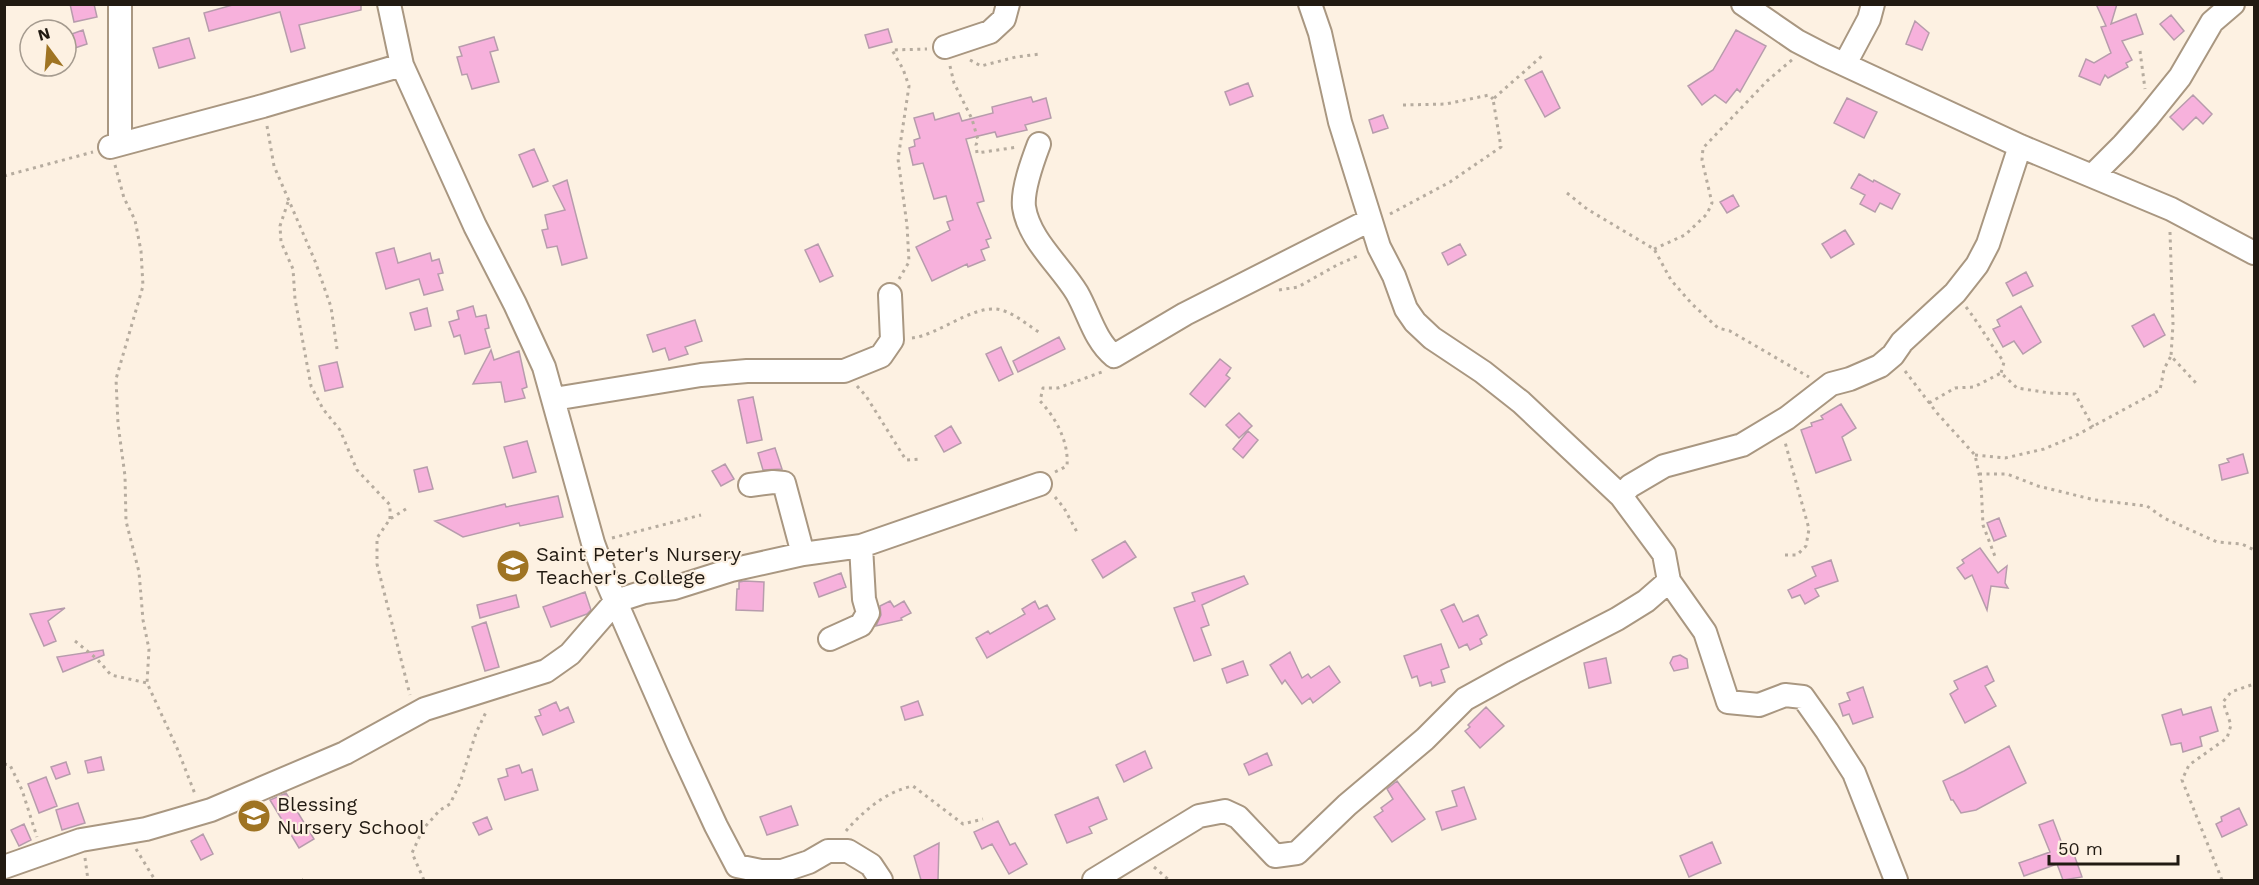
<svg xmlns="http://www.w3.org/2000/svg" width="2259" height="885" font-family="'Work Sans',sans-serif">
<style>
.building{fill:#f7b1dc;stroke:#b79cac;stroke-width:1.5}
.lines{fill:none;stroke-linecap:round;stroke-linejoin:round}
.minor-casing{stroke:#a99781;stroke-width:26}
.path{stroke:#b6ac9f;stroke-width:3;stroke-dasharray:3 4.5;stroke-linecap:butt}
.minor{stroke:#fff;stroke-width:22}
.labels{text-anchor:middle;dominant-baseline:central;stroke-width:4.5;stroke-linejoin:round;paint-order:stroke}
.poi-label{font-size:20px;fill:#211a12;stroke:#fdf1e2;text-anchor:start}
</style>
<rect width="100%" height="100%" fill="#fdf1e2"/>
<path class="building" d="M70,4h24l3,13 -23,5z
M236,4h125v6l-62,15 6,23 -14,4 -11,-40 -71,19 -5,-18z
M2096,4h21l-6,20 25,-10 7,20 -21,7 10,19 -6,3 2,4 -20,11 -3,-3 -5,10 -21,-9 7,-17 8,4 17,-10 -10,-26 5,-1z
M2171,15l13,16 -10,9 -14,-16z
M1915,21l14,12 -7,17 -16,-6z
M888,29l4,13 -23,6 -4,-13z
M83,30l4,14 -21,7v-15z
M1736,30l30,16 -26,46 -3,-3 -11,14 -11,-8 -13,10 -14,-19 25,-16z
M494,37l4,13 -8,2 9,30 -27,7 -5,-15 -5,1 -5,-18 5,-1 -3,-9z
M189,38l6,20 -36,10 -6,-20z
M1542,71l18,37 -15,9 -20,-37z
M1248,83l5,13 -23,9 -5,-13z
M2193,95l19,19 -9,10 -7,-7 -13,13 -13,-13z
M1031,97l2,5 13,-4 5,20 -26,7 2,5 -30,7 -2,-5 -29,7 18,62 -7,2 14,35 -5,2 3,7 -8,3 4,10 -17,7 -1,-3 -35,17 -16,-34 34,-17 -3,-8 6,-2 -7,-24 -12,3 -11,-36 -10,2 -4,-17 6,-2 -1,-6 6,-2 -6,-20 19,-5 2,7 24,-7 3,8 31,-8 -1,-6z
M1847,98l30,14 -13,26 -30,-15z
M1383,115l5,13 -15,5 -4,-13z
M534,149l14,32 -15,6 -14,-32z
M1859,174l14,8 1,-2 26,14 -8,15 -12,-6 -5,9 -15,-8 5,-9 -14,-7z
M567,180l20,78 -25,7 -5,-19 -10,2 -5,-18 6,-1 -3,-14 20,-5 -12,-24z
M1733,195l6,11 -12,7 -7,-11z
M1845,230l9,14 -23,14 -9,-14z
M818,244l15,32 -13,6 -15,-32z
M1460,244l6,11 -18,10 -6,-12z
M394,248l4,15 32,-10 2,8 7,-2 4,14 -5,1 5,16 -19,5 -5,-16 -33,10 -10,-36z
M2026,272l7,14 -20,10 -7,-13z
M473,306l3,11 10,-2 3,13 -4,1 5,18 -25,7 -5,-19 -6,2 -5,-15 10,-3 -2,-8z
M2021,306l20,36 -18,12 -9,-13 -11,6 -10,-18 7,-3 -3,-6z
M427,308l4,18 -16,4 -5,-17z
M2154,314l11,21 -21,12 -12,-21z
M695,320l7,21 -17,6 3,7 -19,6 -4,-12 -12,4 -6,-17z
M1059,337l6,12 -47,23 -5,-11z
M1001,347l12,27 -14,7 -13,-27z
M491,350l3,10 25,-9 8,36 -5,2 3,9 -20,4 -4,-20 -28,2z
M1220,359l11,9 -5,7 4,3 -25,29 -15,-13z
M337,362l6,25 -18,4 -6,-25z
M753,397l9,43 -15,3 -9,-43z
M1841,404l15,24 -14,9 9,23 -35,13 -15,-43 11,-4 -1,-3 12,-4 -2,-3z
M1239,413l13,13 -13,12 -13,-13z
M951,426l10,17 -17,9 -9,-16z
M1248,431l10,9 -15,18 -10,-9z
M527,441l9,31 -23,6 -9,-31z
M775,448l7,21 -19,1 -5,-17z
M2243,454l5,19 -26,7 -3,-15 10,-3 -2,-3z
M725,464l9,15 -13,7 -9,-15z
M427,467l6,22 -14,3 -5,-22z
M558,496l5,21 -43,9 -1,-3 -56,14 -28,-16 70,-17 1,3z
M1999,518l7,18 -12,5 -7,-18z
M1125,541l11,16 -33,21 -11,-18z
M1980,548l18,25 9,-7 -2,17 3,5 -17,-2 -4,24 -15,-35 -7,4 -8,-11 7,-5 -2,-3z
M1831,560l7,21 -23,8 4,7 -14,8 -5,-9 -8,3 -4,-8 28,-14 -4,-9z
M841,573l5,14 -27,10 -5,-14z
M1244,576l4,8 -46,21 7,20 -8,3 10,27 -17,6 -20,-53 21,-7 -3,-8z
M745,581l19,1 -1,29 -27,-1 1,-21h2v-7z
M585,592l6,18 -4,4 -36,13 -8,-20z
M516,595l3,12 -39,11 -3,-13z
M890,601l4,6 10,-6 7,12 -10,5 1,2 -26,6 5,-11 -1,-9z
M1035,601l4,8 8,-4 8,14 -68,39 -11,-20 12,-7 2,3 35,-20 -3,-5z
M1454,604l9,18 15,-7 9,20 -7,4 2,5 -12,6 -3,-6 -8,4 -18,-38z
M65,608l-17,13 8,20 -12,5 -14,-32z
M486,622l13,45 -14,4 -13,-44z
M1441,644l8,23 -8,3 4,12 -13,4 -1,-4 -11,4 -3,-10 -5,2 -8,-22z
M103,650l1,5 -41,17 -6,-15z
M1290,652l12,26 6,-4 3,4 18,-12 11,16 -27,21 -3,-5 -8,6 -17,-24 -3,4 -12,-19z
M1680,655l7,4 1,9 -14,3 -4,-8 3,-6z
M1606,658l5,25 -22,5 -5,-25z
M1243,661l5,14 -21,8 -5,-14z
M1987,666l7,15 -9,5 11,20 -31,17 -15,-29 8,-5 -4,-8z
M1863,687l10,30 -20,7 -4,-10 -6,2 -4,-12 11,-4 -3,-7z
M918,701l5,14 -18,5 -4,-13z
M556,702l4,9 8,-4 6,15 -31,13 -8,-18 6,-2 -2,-5z
M1486,707l18,19 -24,22 -15,-17 5,-4 -2,-2z
M2211,707l7,24 -18,6 2,9 -19,6 -2,-9 -10,2 -9,-30 19,-6 2,6z
M2009,746l17,37 -50,27 -15,3 -8,-13h-2l-8,-19 21,-10z
M1145,751l7,17 -28,14 -8,-17z
M1267,753l5,12 -23,10 -5,-11z
M101,757l3,13 -16,3 -3,-12z
M66,762l4,12 -14,5 -5,-12z
M519,765l3,8 10,-4 6,21 -33,10 -7,-21 10,-3 -2,-7z
M46,777l11,29 -18,7 -11,-29z
M1397,781l28,38 -33,23 -18,-25 9,-6 -2,-3 12,-9 -6,-10z
M1464,787l12,32 -34,11 -6,-18 21,-6 -5,-15z
M286,793l28,46 -15,9 -29,-48z
M1098,797l9,22 -18,8 3,6 -25,10 -12,-28z
M78,803l7,20 -23,7 -6,-20z
M791,806l7,19 -31,10 -7,-18z
M2239,808l8,17 -25,12 -6,-13 6,-3 -1,-4z
M487,817l5,12 -13,6 -6,-12z
M2053,820l11,29 7,-3 11,31 -19,3 -6,-16 -33,12 -5,-13 31,-11 -11,-27z
M998,821l12,24 5,-2 12,21 -18,10 -17,-30 -10,5 -8,-17z
M24,824l7,16 -12,6 -8,-16z
M203,834l10,20 -12,6 -10,-19z
M1712,842l9,21 -32,14 -9,-21z
M939,843l-1,37h-17l-7,-24z"/>
<g class="lines">
<g class="minor-casing">
<path id="minor" d="M389,4l13,61 73,161 40,78 29,63 49,176 15,41 71,162 37,80 21,40 24,5h21l27,-9 19,-11h20l23,14 10,15
M1743,4l54,37 27,14 196,91 151,63 83,44
M945,47l45,-15 14,-13 4,-15
M1845,64l24,-45 4,-15
M120,144v-140
M1039,144c-6,16 -17,45 -15,63 5,33 36,58 53,86 12,21 18,48 37,63l71,-42 185,-94
M110,147l153,-41 139,-41
M2093,175l30,-30 24,-27 33,-41 32,-55 21,-18
M554,399l147,-24 46,-4h97l37,-15 11,-16 -2,-45
M750,485l23,-3 11,1 19,71
M1621,496l9,-10 34,-20 78,-21 45,-27 44,-34 19,-5 30,-13 13,-11 9,-13 53,-49 22,-28 11,-21 32,-98
M1669,581l36,51 23,70 31,3 26,-10 18,2 24,34 27,42 42,107
M830,639l31,-14 7,-12 -4,-14 -3,-53
M4,867l77,-27 65,-11 65,-19 134,-57 80,-44 121,-38 24,-17 46,-53 28,-9 30,-4 57,-18 72,-16 58,-8 179,-62
M1094,880l105,-64 26,-5 13,6 37,39 22,-3 50,-48 78,-66 40,-40 49,-27 103,-53 29,-18 23,-20 -5,-27 -43,-58 -100,-94 -38,-30 -51,-34 -17,-16 -9,-13 -12,-33 -15,-29 -39,-125 -20,-89 -10,-29"/>
</g>
<path class="path" d="M2140,51l5,38
M970,60l11,6 35,-9 24,-3
M950,66l4,17 18,36 6,21 -2,5 1,8 41,-6
M1403,105l43,-1 43,-9 4,4
M267,126l7,40 41,95 16,46 6,42
M115,165l9,33 11,22 6,31 2,35 -27,93 2,45 7,52 1,45 13,51 4,48 6,29 -2,34
M4,176l89,-24
M1567,193l20,16 67,40 17,31 21,24 26,24 12,3 79,46
M288,202l-8,24 1,16 12,27 2,30 16,87 12,23 17,21 17,40 33,35v14
M1390,214l60,-32 51,-35 -8,-48 49,-43
M2170,232l3,92 -2,32 25,27
M1654,249l31,-14 22,-21 5,-11 -10,-43 1,-12 64,-67 26,-22
M899,279l10,-17 -2,-37 -9,-66 11,-73 -6,-17 -11,-19 35,-1
M1279,290l19,-3 39,-22 23,-10
M1966,307c14,18 24,37 38,55l-3,11
M912,338c26,-3 58,-31 84,-29 17,2 32,17 46,25
M1905,371l32,42 38,42 6,28 2,42 13,34
M857,386l9,10 40,64 15,-1
M1929,403l26,-15 19,-1 27,-14 16,15 33,5 25,1 18,33
M1975,455l30,3 39,-9 31,-13 85,-46 4,-21 7,-13
M1055,472l12,-6c2,-24 -11,-48 -27,-65l3,-13h15l44,-16
M1979,474h28l31,12 57,14 52,6 17,12 53,24 25,2 12,6
M1055,497l9,11 14,26
M406,509l-16,10 -13,19v26l33,131
M612,538l89,-23
M1785,555h12l9,-9 3,-17 -24,-87
M75,641l22,18 14,16 36,8 30,65 18,46
M4,764l6,1 12,25 15,47
M846,831c17,-20 41,-40 67,-45l50,38 20,-5
M136,849l19,31
M85,858l3,22
M1154,867l15,13
M302,880h1
M424,880l-12,-27 11,-24 17,-19 10,-6 10,-21 16,-50 11,-23
M2222,880l-40,-100 7,-15 38,-27 4,-13 -8,-23 8,-10 23,-8"/>
<use href="#minor" class="minor"/>
</g>
<defs>
<g id="school-disc" transform="scale(1.725)"><circle r="9.5" fill="#9f7423" stroke="#fdf1e2"/><path d="M0-5L7-2L0 1L-7-2ZM-4 1L0 2.5L4 1V4Q0 6-4 4Z" fill="#fff"/></g>
</defs>
<g fill-rule="evenodd">
<use href="#school-disc" x="513" y="566"/>
<use href="#school-disc" x="254" y="816"/>
</g>
<g class="labels">
<g class="poi-label">
<text x="536" y="554">Saint Peter's Nursery<tspan x="536" dy="23">Teacher's College</tspan></text>
<text x="277" y="804">Blessing<tspan x="277" dy="23">Nursery School</tspan></text>
</g>
</g>
<rect width="2259" height="885" fill="none" stroke="#211a12" stroke-width="12"/>
<g transform="translate(48 48) rotate(344)"><circle r="28" fill="#fdf1e2" stroke="#a59b8f" stroke-width="1.5"/>
<path d="M0-4.5L10 22L0 15L-10 22Z" fill="#9f7423"/>
<text y="-9" font-size="16" font-weight="bold" text-anchor="middle" fill="#211a12">N</text>
</g>
<path d="M2049 855v9h129v-9" fill="none" stroke="#211a12" stroke-width="3"/>
<text x="2058" y="855" font-size="18" fill="#211a12" stroke="#fdf1e2" stroke-width="4.5" paint-order="stroke">50 m</text>
</svg>
